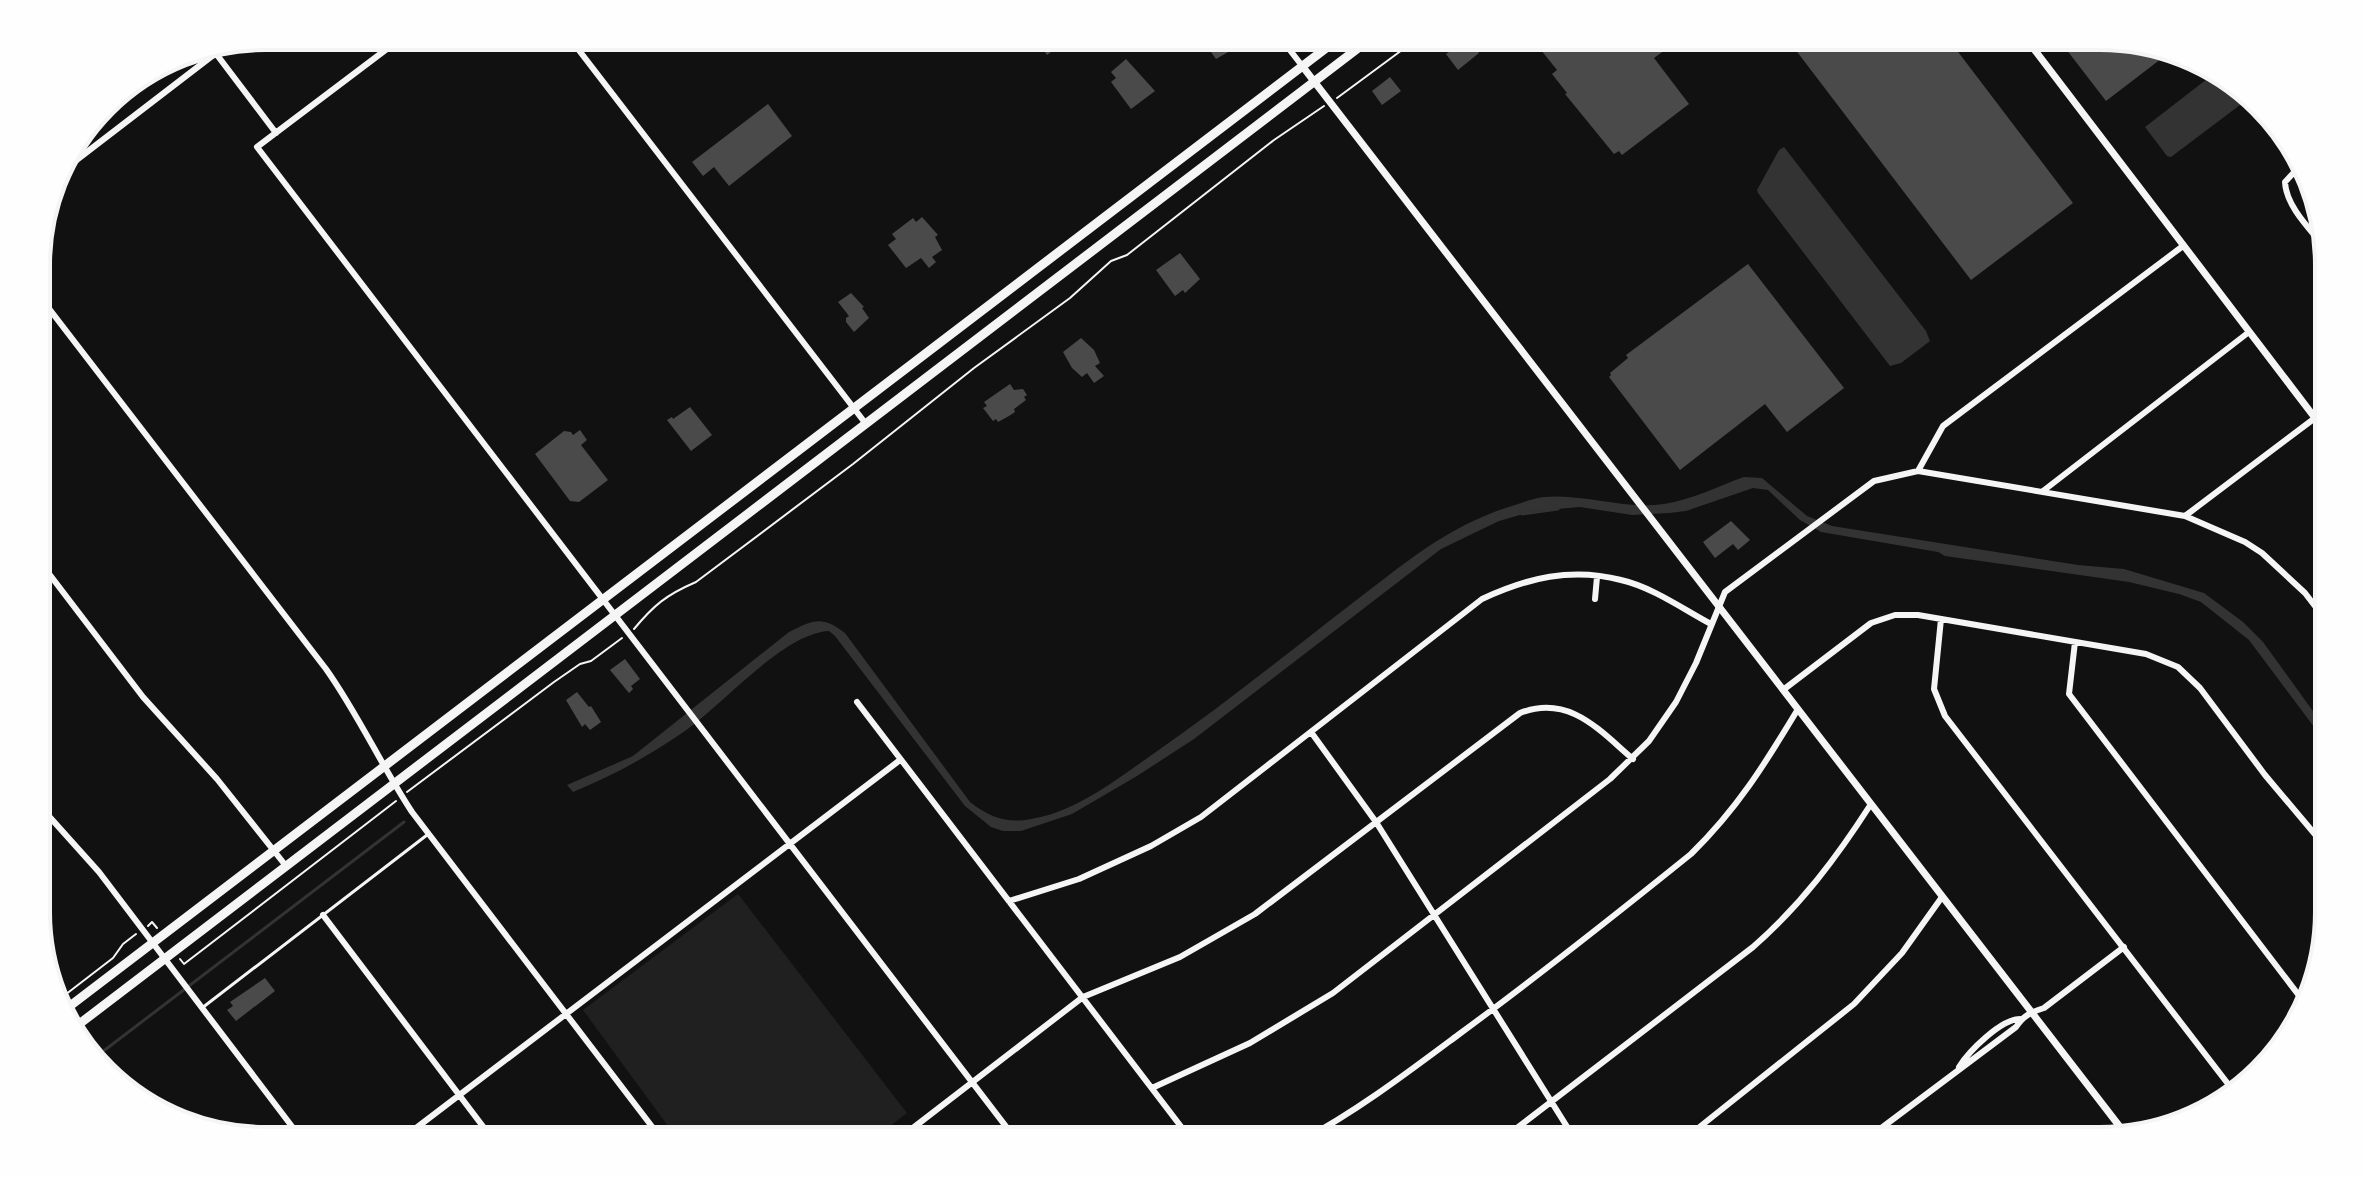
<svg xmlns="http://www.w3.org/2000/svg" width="2365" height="1177" font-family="Mulish,sans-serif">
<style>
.green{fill:#202020}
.water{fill:#333}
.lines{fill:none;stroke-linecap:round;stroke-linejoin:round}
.stream{stroke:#333;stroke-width:3}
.building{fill:#4a4a4a}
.path{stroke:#f5f5f5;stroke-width:2}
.service{stroke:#f5f5f5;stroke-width:3}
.minor{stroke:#f5f5f5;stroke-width:6}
.tertiary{stroke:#f5f5f5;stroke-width:7}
.primary{stroke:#f5f5f5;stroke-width:9}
.rim{fill:none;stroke:#f5f5f5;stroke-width:4}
</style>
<rect width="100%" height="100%" fill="#111"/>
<path class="green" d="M738,894l169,219 -36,28h-192l-96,-131z"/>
<path class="water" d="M2216,72l32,27 -77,58 -4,-1 -22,-29z
M1784,147l142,184 4,10 -29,22 -11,3 -132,-173 -1,-3 22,-40z
M1744,477l18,1 45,38 25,10 246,39 46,4 80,24 39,29 20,20 65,90 1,15 -80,-107 -48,-38 -22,-8 -50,-12 -184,-26 -7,-4 -117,-20 -21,-12 -32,-30 -15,-2 -67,23 -17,2 -37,2 -52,-8 -46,4 -35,10 -58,28 -247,190 -57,37 -65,38 -51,17h-18l-12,-4 -26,-21 -130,-170 -6,-5c-46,2 -108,76 -147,102 -35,24 -70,43 -109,59l-6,-7 66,-29 156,-124c24,-12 33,-17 56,1l125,169c19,15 37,22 61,17 45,-7 86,-40 122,-65 81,-56 157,-119 236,-179 39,-30 78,-56 126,-70 9,-3 19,-7 29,-8 40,-4 80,13 120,7 28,-4 54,-18 80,-27z"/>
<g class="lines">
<path class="stream" d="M1522,514l36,-5
M93,1059l311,-237"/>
</g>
<path class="building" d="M1024,36h49l-26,19 -12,-17 -6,5z
M1210,36h20l6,7 -8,6 2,2 -14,8 -10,-14 3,-3 -2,-4z
M1560,36h94l11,14 -11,8 35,46 -67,51 -3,-4 -5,3 -49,-60 2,-1 -15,-19 5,-4 -16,-20z
M1785,36h161l127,167 -102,77z
M2056,36h44l70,16 -64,49z
M1468,38l11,15 -21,17 -12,-16z
M1126,59l29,32 -24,18 -20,-27 5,-4 -5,-6z
M1390,77l11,14 -19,14 -10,-14z
M768,104l24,32 -63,50 -15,-19 -11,9 -11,-14z
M922,217l16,18 -3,2 7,13 -10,7 4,5 -7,6 -8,-10 -15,10 -18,-23 8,-6 -4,-5 21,-16 3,4z
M1180,253l20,26 -15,14 -2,-3 -8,6 -19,-26z
M1748,264l96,124 -57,44 -22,-28 -85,66 -71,-93 2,-2 -1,-2 18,-15 -2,-3z
M851,293l13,14 -2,1 7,10 -15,14 -8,-10v-4l3,-2 -11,-14z
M1081,338l13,12 6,13 -5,3 9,10 -10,7 -7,-10 -5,4 -10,-9 -9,-16z
M1010,384l4,6 9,-1 4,6 -3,2 2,3 -12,9 1,3 -6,4 -11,6 -2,-3 -3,2 -10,-13 4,-2 -3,-4z
M690,407l22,28 -21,16 -24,-31 5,-3 1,2z
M580,430l7,10 -6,5 27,35 -29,22 -9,-1 -35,-47 29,-23 7,1 2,3z
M1731,521l19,19 -12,10 -5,-6 -18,14 -12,-16z
M625,659l15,20 -9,7 2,3 -4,4 -19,-23z
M577,692l12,15 2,-1 10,16 -11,8 -5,-6 -3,3 -16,-27z
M265,978l10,13 -39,30 -9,-11 6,-4 -3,-4z"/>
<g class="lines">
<path class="path" d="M1337,98l84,-62
M634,629c20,-24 32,-34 62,-47l157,-118 121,-96 96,-70 41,-37 16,-6 147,-115 50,-34
M407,792l147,-110 26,-18 11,-3 31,-23
M148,926l4,-4 5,6
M180,959l4,5 212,-163
M61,998l52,-40 10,-14 13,-10"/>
<path class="service" d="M202,1008l225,-173"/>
<path class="minor" d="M404,36l-147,111 760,994
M568,36l298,388
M1279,36l24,31
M211,47l65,86
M2299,167l-14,15c1,25 27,49 42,68
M57,175l159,-122
M37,293l289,376c32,45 55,96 86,143l251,329
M37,318l12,-9
M1918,471l267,45 60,26 17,11 43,40 23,30
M2043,491l206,-159
M2185,516l130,-98
M37,558l106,139 74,82 69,87
M1595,599l2,-22
M1941,619l-7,70 11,27 290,377
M2075,642l-6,52 238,312
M1783,690l88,-67 24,-8h23l228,39 32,13 22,21 65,87 64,76
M857,702l335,439
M1311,732l65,90 200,319
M38,804l61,68 204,269
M1009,901l70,-22 72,-33 50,-29 281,-218c45,-21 89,-32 139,-19 31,7 62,29 90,44
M323,915l171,226
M1959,1067c10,-16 42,-48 61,-48
M1152,1088l98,-45 83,-50 277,-214 39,-38 27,-39 20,-39 29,-71 149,-111 44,-10 25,-45 240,-180
M399,1141l501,-381
M896,1141l187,-144 97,-40 75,-43 265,-201c49,-19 79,17 113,46
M1301,1141c56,-30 106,-68 157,-106 79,-58 156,-119 233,-181 46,-45 74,-90 107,-145
M1500,1141l253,-194c48,-42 84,-90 118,-143
M1682,1141l172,-137 48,-51 40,-56
M1864,1141l152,-114c7,-11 15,-15 28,-19l80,-61"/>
<path class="tertiary" d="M2024,36l304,399
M1303,67l824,1069"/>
<path class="primary" d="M66,1009l1276,-973
M74,1028l1300,-992"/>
</g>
<path d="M0 0H2365V1177H0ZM265 50H2100A215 215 0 0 1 2315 265V912A215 215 0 0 1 2100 1127H265A215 215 0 0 1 50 912V265A215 215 0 0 1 265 50Z" fill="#fefefe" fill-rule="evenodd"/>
<path class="rim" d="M265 50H2100A215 215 0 0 1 2315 265V912A215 215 0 0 1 2100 1127H265A215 215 0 0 1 50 912V265A215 215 0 0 1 265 50Z"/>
</svg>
